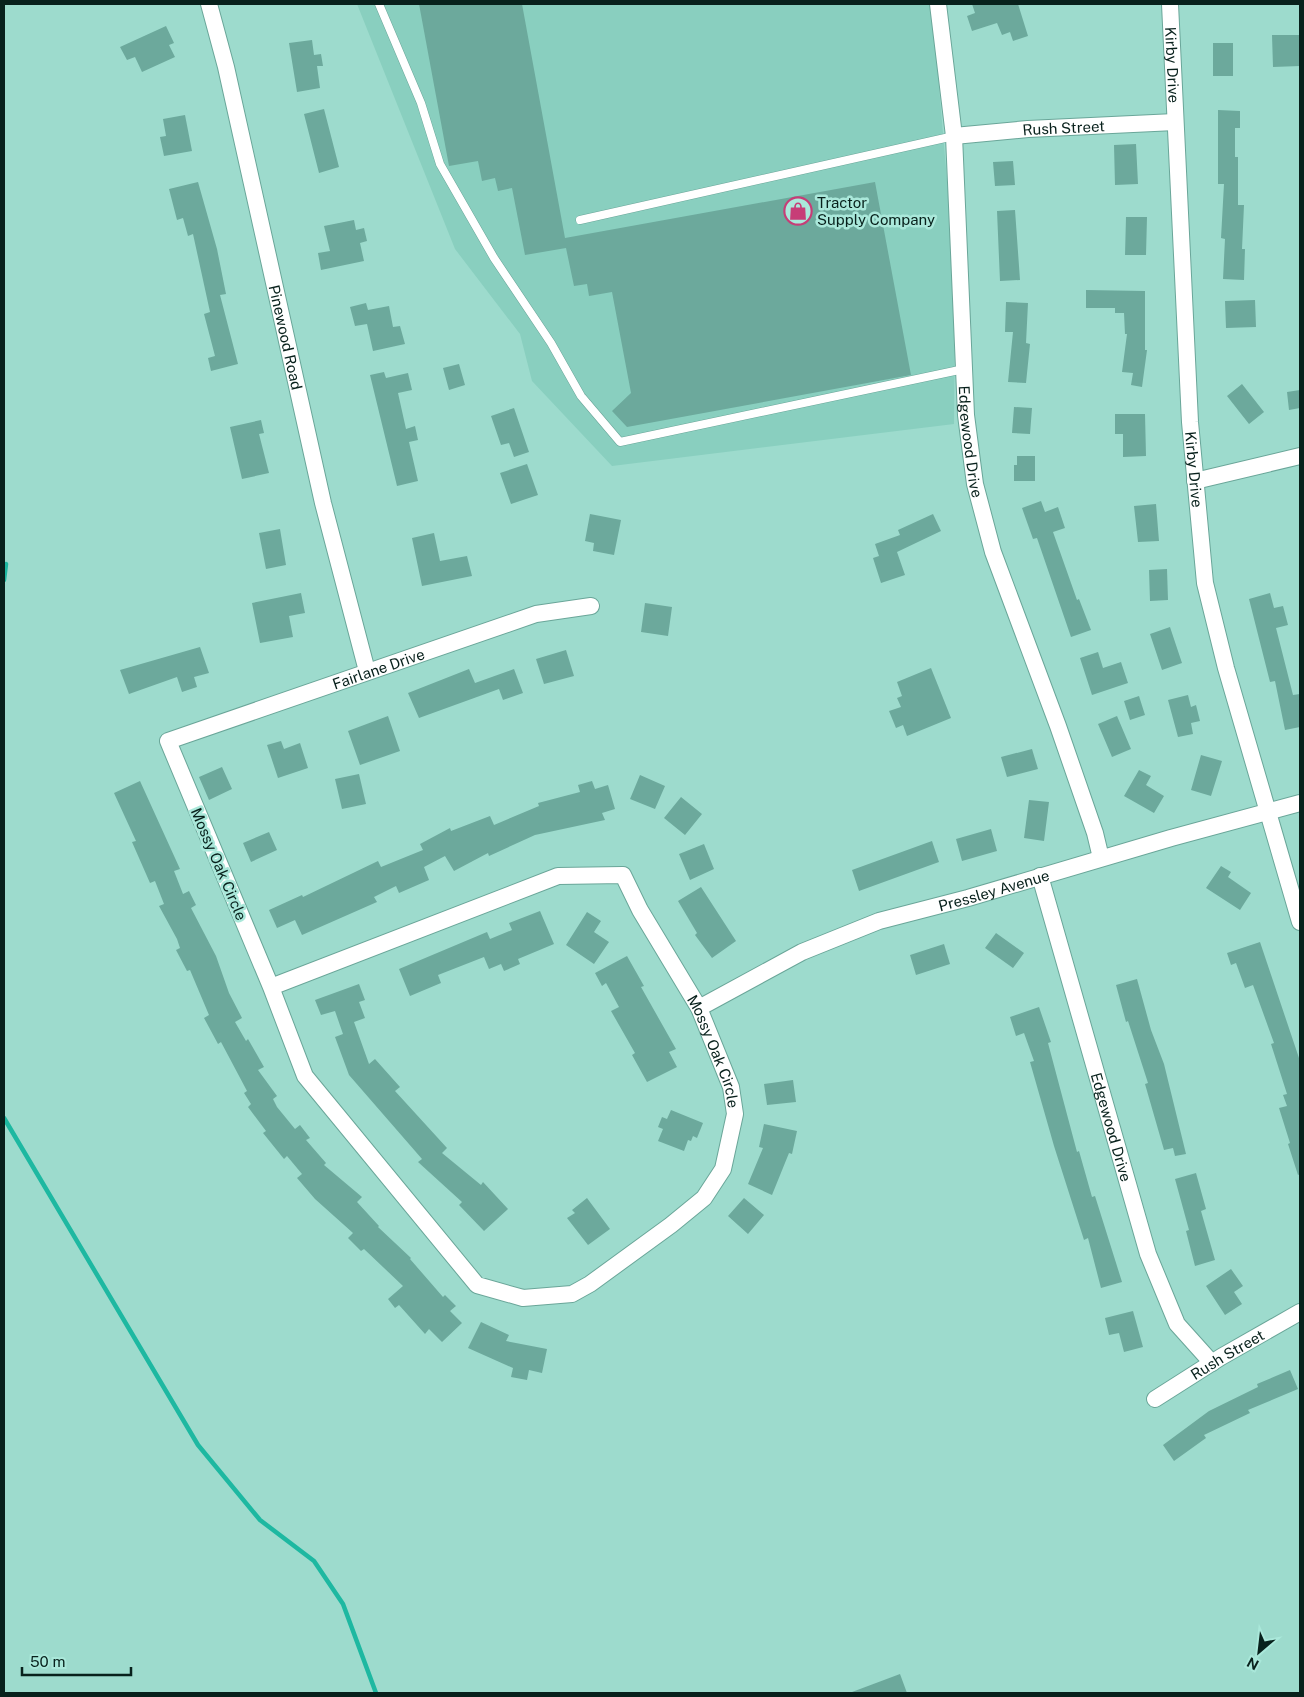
<svg xmlns="http://www.w3.org/2000/svg" width="1304" height="1697" font-family="'Public Sans',sans-serif">
<style>
.built{fill:#89cfbf}
.lines{fill:none;stroke-linecap:round;stroke-linejoin:round}
.stream{stroke:#1eb8a1;stroke-width:4.5}
.building{fill:#6ca99c}
.service-casing{stroke:#6aa699;stroke-width:9}
.minor-casing{stroke:#6aa699;stroke-width:18}
.service{stroke:#fff;stroke-width:8}
.minor{stroke:#fff;stroke-width:16}
.labels{text-anchor:middle;dominant-baseline:central;stroke-width:5;stroke-linejoin:round;paint-order:stroke}
.street-label{font-size:15px;fill:#08211c;stroke:#aae8da}
.poi-label{font-size:15px;fill:#08211c;stroke:#aae8da;text-anchor:start}
</style>
<rect width="100%" height="100%" fill="#9ddbcd"/>
<path class="built" d="M357,4h575l17,200 6,111 -1,109 -342,42 -80,-85 -12,-47 -65,-85z"/>
<g class="lines">
<path class="stream" d="M4,580l2,-16
M4,1118l194,327 62,75 54,41 29,43 33,89"/>
</g>
<path class="building" d="M419,4h103l43,234 310,-56 36,193 -284,52 -15,-16 19,-18 -19,-101 -23,4 -2,-12 -13,2 -8,-38 -41,7 -13,-67 -14,3 -3,-13 -13,3 -4,-20 -29,5z
M972,4h46l10,32 -15,5 -3,-9 -8,3 -5,-12 -25,8 -5,-15 8,-3z
M166,26l8,17 -5,2 6,12 -33,15 -7,-15 -8,3 -7,-13z
M1272,35h28v31l-27,1z
M312,40l2,15 7,-1 2,12h-6l3,22 -23,4 -8,-49z
M1213,43h20v33h-20z
M324,109l15,58 -20,6 -15,-59z
M1218,110l22,1v17h-5v29h3v48h6l-2,44h3l-1,31 -21,-1 2,-40 -4,-1 3,-54h-6z
M185,115l7,36 -28,5 -4,-19 6,-1 -3,-17z
M1136,144l2,40 -23,1 -1,-40z
M1013,161l2,24 -20,1 -2,-24z
M198,182l19,67 9,45 -6,1 18,69 -27,7 -3,-13 7,-2 -11,-42 6,-2 -17,-78 -5,2 -5,-18 -6,2 -8,-31z
M1015,210l5,70 -20,1 -3,-70z
M1126,217h21l-1,38h-21z
M354,220l2,10 8,-2 3,13 -7,2 4,18 -43,9 -3,-17 12,-2 -6,-25z
M1086,290l59,1v59h2l-5,37 -11,-2 2,-12 -11,-1 5,-38h-2l-1,-21h-9v-5h-29z
M1255,300l1,27 -30,1 -1,-27z
M1006,302l22,1 -2,40 4,1 -4,39 -18,-1 5,-50h-8z
M366,303l2,7 21,-4 4,21 7,-1 5,18 -32,7 -6,-27 -12,2 -5,-19z
M459,364l6,21 -16,5 -6,-22z
M384,372l2,6 22,-5 4,17 -14,3 8,36 9,-3 3,14 -9,2 9,39 -21,5 -27,-111z
M1242,384l22,28 -15,12 -22,-28z
M1300,390v18l-11,2 -2,-18z
M1014,407l18,1 -2,26 -18,-1z
M514,408l15,44 -15,5 -5,-14 -8,2 -10,-29z
M1115,414h30l1,42 -23,1v-23h-8z
M261,420l3,13 -5,1 10,39 -27,6 -12,-52z
M1017,456h18v25h-21v-16h3z
M527,464l11,31 -27,9 -11,-31z
M1041,501l4,11 13,-5 7,21 -12,4 24,68 2,-1 12,31 -20,7 -34,-99 -4,1 -11,-31z
M1156,504l3,37 -21,1 -4,-36z
M590,514l31,6 -7,35 -21,-4 1,-8 -9,-2z
M933,514l8,17 -44,21 8,23 -24,8 -8,-25 6,-2 -4,-12 25,-9 -2,-5z
M280,529l6,36 -20,4 -7,-36z
M434,533l6,28 27,-5 5,20 -50,10 -10,-48z
M1167,569l1,31 -18,1 -1,-31z
M301,593l4,20 -16,3 4,21 -33,6 -8,-40z
M1270,593l4,15 9,-2 5,19 -12,3 17,67 7,-1v33l-15,3 -10,-49 -5,1 -21,-83z
M645,603l27,4 -4,29 -27,-4z
M1170,627l12,36 -20,7 -12,-36z
M200,647l9,26 -15,4 3,10 -15,5 -5,-15 -48,17 -9,-24z
M566,650l8,26 -30,8 -8,-25z
M1098,652l5,16 18,-6 7,21 -36,12 -12,-37z
M931,668l20,50 -44,18 -4,-11 -7,3 -7,-17 12,-4 -4,-9 5,-2 -5,-14z
M469,669l6,14 39,-14 9,24 -20,7 -4,-11 -80,29 -11,-25z
M1188,695l3,12 5,-2 4,16 -9,2 2,11 -15,3 -10,-37z
M1139,696l6,19 -15,5 -6,-19z
M388,716l12,35 -40,14 -12,-34z
M1117,716l14,33 -19,8 -14,-33z
M281,741l3,8 16,-6 8,25 -30,10 -11,-33z
M1032,749l6,20 -31,8 -6,-20z
M1201,755l21,6 -11,35 -20,-6z
M222,767l10,22 -23,11 -10,-23z
M1139,770l12,6 -5,9 18,11 -10,17 -30,-17z
M359,774l7,30 -24,5 -7,-30z
M640,775l25,11 -10,23 -25,-10z
M140,781l40,88 -6,2 9,23 6,-3 7,14 -5,3 25,48 13,37 13,25 -7,4 11,19 2,-2 16,28 -6,3 19,26 -4,3 4,8 18,22 5,-4 10,13 -4,2 20,23 -2,2 38,32 -5,5 22,24 -1,1 33,31 -1,1 33,38 2,-2 11,11 -6,5 12,12 -20,19 -13,-13 -4,5 -26,-29 -4,3 -7,-9 15,-13 -39,-37 -3,2 -13,-13 5,-5 -38,-34 -18,-21 5,-4 -15,-18 -3,3 -21,-26 3,-2 -18,-24 3,-3 -7,-11 3,-2 -26,-49 -3,2 -14,-26 5,-3 -19,-45 -3,1 -11,-21 4,-2 -3,-9 -18,-33 5,-2 -9,-23 -5,2 -18,-41 4,-1 -22,-48z
M592,781l3,8 13,-4 7,24 -13,4 3,7 -70,15 -46,21 -1,-3 -34,18 -9,-15 -21,11 5,13 -30,13 -3,-7 -22,11 3,5 -75,33 -7,-15 -18,8 -8,-18 33,-15 1,2 75,-36 3,6 42,-17 -3,-6 30,-16 1,3 39,-15 4,9 45,-19 -1,-3 42,-11 -2,-7z
M681,797l21,17 -17,21 -21,-17z
M1029,800l20,2 -5,39 -20,-3z
M991,829l6,22 -35,10 -6,-22z
M269,832l8,18 -26,12 -8,-19z
M932,841l7,21 -80,29 -7,-21z
M704,844l10,25 -24,11 -11,-26z
M1221,866l10,6 -3,5 23,16 -11,17 -34,-22z
M701,887l35,54 -24,17 -17,-23 2,-2 -19,-32z
M540,911l14,33 -36,15 2,5 -16,7 -3,-7 -12,5 -5,-12 -46,18 3,8 -31,13 -11,-27 88,-37 3,7 22,-9 -3,-7z
M587,912l14,9 -7,11 15,10 -15,22 -28,-19z
M996,933l28,20 -11,15 -28,-20z
M1260,942l40,119v113l-2,1 -10,-31 2,-1 -11,-35 8,-2 -4,-11 4,-1 -16,-50 3,-1 -21,-58 -8,3 -9,-25 -5,2 -4,-12z
M944,944l6,20 -34,11 -6,-20z
M627,956l17,30 -3,1 35,62 -7,3 8,15 -30,15 -15,-27 3,-2 -24,-42 8,-4 -13,-24 -4,3 -7,-13z
M1137,979l14,51 13,34 22,90 -11,2 -2,-8 -9,2 -19,-66 3,-1 -20,-62 -2,1 -10,-37z
M359,984l6,16 -6,2 6,16 -11,4 15,42 6,-5 25,28 -5,4 52,57 -5,5 39,32 2,-3 25,27 -24,22 -25,-26 3,-3 -44,-40 4,-3 -73,-84 -14,-38 8,-3 -8,-23 -14,4 -6,-15z
M1039,1007l12,35 -3,1 29,109 2,-1 13,46 3,-1 27,86 -21,6 -13,-50 -4,2 -30,-94 -24,-84 4,-1 -10,-28 -8,3 -6,-19z
M793,1080l3,22 -29,3 -3,-21z
M671,1110l32,13 -6,15 -4,-2 -2,5 -3,-1 -4,11 -26,-10 5,-12 -5,-2 4,-10 5,2z
M764,1124l33,7 -5,23 -3,-1 -17,42 -24,-11 15,-36 -4,-1z
M1196,1173l10,36 -5,2 14,49 -20,6 -9,-35 3,-1 -14,-51z
M587,1198l23,31 -22,16 -21,-27 8,-5 -3,-3z
M744,1198l20,17 -16,19 -20,-18z
M1231,1269l12,17 -9,6 8,12 -17,11 -19,-29z
M1133,1311l10,36 -19,5 -5,-19 -10,2 -4,-17z
M481,1322l28,13 -3,6 41,8 -5,24 -13,-3 -2,10 -16,-3 2,-9 -45,-20z
M1290,1370l8,19 -50,21 2,3 -46,22 2,3 -32,23 -11,-16 46,-34 49,-24 -1,-3z
M900,1674l7,19h-54l-1,-1z"/>
<g class="lines">
<g class="service-casing">
<path id="service" d="M379,4l42,99 19,61 54,94 57,85 30,53 39,46 344,-73
M580,220l374,-84"/>
</g>
<g class="minor-casing">
<g id="minor">
<path id="s1" d="M209,4l17,63 97,436 44,168"/>
<path id="s2" d="M938,4l16,132 12,279 9,69 18,68 65,174 37,107 6,25"/>
<path id="s3" d="M1170,4l20,418 15,161 21,85 74,254"/>
<path id="s4" d="M954,136l74,-7 147,-7"/>
<path d="M1195,481l105,-25"/>
<path id="s5" d="M1040,876l108,378 29,70 35,39"/>
<path id="s6" d="M271,987l287,-111 65,-1 17,35 59,98 32,79 4,27 -12,55 -19,29 -33,27 -81,59 -18,10 -49,4 -46,-13 -172,-209 -34,-89 -103,-246 368,-127 55,-8"/>
<path id="s7" d="M699,1008l103,-56 77,-31 89,-23 203,-60 129,-35"/>
<path id="s8" d="M1155,1399l66,-42 79,-45"/>
</g>
</g>
<use href="#service" class="service"/>
<use href="#minor" class="minor"/>
</g>
<defs>
<g id="shop-ring" transform="scale(1.4375)"><circle r="9.5" fill="#aae8da" stroke="#c73d77" stroke-width="1.5"/><path d="M-5-2.5h2.3a2.7 3.5 0 0 1 5.4 0H5L5.5 6h-11ZM-1.5-2.5h3a1.5 2.3 0 0 0-3 0Z" fill="#c73d77"/></g>
</defs>
<g fill-rule="evenodd">
<use href="#shop-ring" x="798" y="211"/>
</g>
<g class="labels">
<g class="street-label">
<text stroke="none"><textPath href="#s3" startOffset="61">Kirby Drive</textPath></text>
<text stroke="none"><textPath href="#s4" startOffset="110">Rush Street</textPath></text>
<text stroke="none"><textPath href="#s1" startOffset="342">Pinewood Road</textPath></text>
<text stroke="none"><textPath href="#s2" startOffset="439">Edgewood Drive</textPath></text>
<text stroke="none"><textPath href="#s3" startOffset="466">Kirby Drive</textPath></text>
<text stroke="none"><textPath href="#s6" startOffset="1845">Fairlane Drive</textPath></text>
<text transform="translate(219 864) rotate(67)">Mossy Oak Circle</text>
<text stroke="none"><textPath href="#s7" startOffset="319">Pressley Avenue</textPath></text>
<text stroke="none"><textPath href="#s6" startOffset="572">Mossy Oak Circle</textPath></text>
<text stroke="none"><textPath href="#s5" startOffset="261">Edgewood Drive</textPath></text>
<text stroke="none"><textPath href="#s8" startOffset="85">Rush Street</textPath></text>
</g>
<g class="poi-label">
<text x="817" y="202">Tractor<tspan x="817" dy="17">Supply Company</tspan></text>
</g>
</g>
<rect width="1304" height="1697" fill="none" stroke="#08211c" stroke-width="10"/>
<g transform="translate(1259 1652) rotate(208)" stroke="#aae8da" stroke-width="4" paint-order="stroke">
<path d="M0-4L9 19L0 12L-9 19Z" fill="#08211c"/>
<text y="-8" font-size="14" font-weight="bold" text-anchor="middle" fill="#08211c">N</text>
</g>
<path d="M22 1667v8h109v-8" fill="none" stroke="#08211c" stroke-width="2.5"/>
<text x="30" y="1667" font-size="15" fill="#08211c" stroke="#aae8da" stroke-width="4" paint-order="stroke">50 m</text>
</svg>
